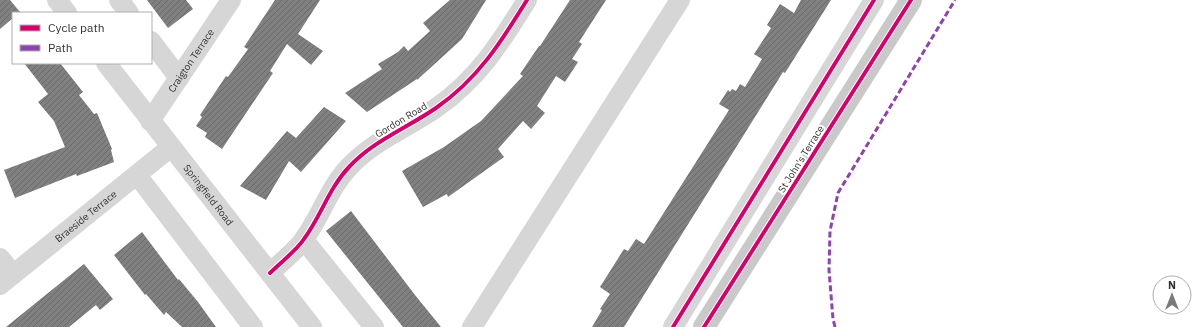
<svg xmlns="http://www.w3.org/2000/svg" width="1204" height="327" font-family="'IBM Plex Sans',sans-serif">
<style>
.building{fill:url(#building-hatch)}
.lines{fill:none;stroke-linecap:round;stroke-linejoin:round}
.minor{stroke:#d6d6d6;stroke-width:20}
.major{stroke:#c9c9c9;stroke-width:22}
.quiet{stroke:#8e44ad;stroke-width:3;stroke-dasharray:6 3;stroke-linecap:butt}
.cycleway-casing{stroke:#fff;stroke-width:6}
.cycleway{stroke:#d6006c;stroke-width:4}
.labels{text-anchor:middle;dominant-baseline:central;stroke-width:4;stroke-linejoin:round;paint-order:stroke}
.street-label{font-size:10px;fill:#323232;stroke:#fff}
</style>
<defs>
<pattern id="building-hatch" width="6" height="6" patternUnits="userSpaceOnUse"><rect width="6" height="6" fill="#808080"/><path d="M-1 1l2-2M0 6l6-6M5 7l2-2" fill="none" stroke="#696969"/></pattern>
</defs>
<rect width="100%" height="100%" fill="#fff"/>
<path class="building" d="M0,0h10l10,12 -7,1v5l-13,11z
M147,0h39l7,9 -25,19z
M275,0h45l-22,34 25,17 -12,14 -24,-21 -17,27 3,2 -51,76 -17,-12 2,-4 -11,-7 6,-9 -2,-2 26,-39 2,1 20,-28 -4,-2z
M450,0h36l-24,39 -45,41v-1l-50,33 -22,-19 37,-24 -4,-5 20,-12 6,-6 4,5 22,-20 -7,-8z
M570,0h36l-27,42 3,2 -10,15 6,3 -13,20 -9,-6 -19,30 8,7 -14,16 -8,-8 -25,28 6,8 -56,40 -1,-3 -24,13 -21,-36 42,-24 37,-26 42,-45 -3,-2 19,-28h1z
M801,0h30l-46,73 -2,-1 -159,255h-32l10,-17 -2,-1 10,-15 -10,-7 24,-38 4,2 8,-12 8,5 85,-134 -10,-6 9,-14 2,2 2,-3 4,2 4,-7 5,3 17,-28 -8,-5 17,-26 -4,-3 13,-21 14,9z
M24,63h36l23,29 -4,3 15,19 3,-1 15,36 -1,1 3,12 -37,14 -1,-2 -61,24 -11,-28 61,-23 -11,-26 -16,-19 10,-8z
M324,107l22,14 -45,51 -12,-11 -23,39 -26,-14 47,-55 9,7z
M351,211l64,84 26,32h-38l-77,-96z
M142,232l36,48 1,-1 19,23 18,25h-34l-16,-15 -2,3 -18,-21 -1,1 -31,-40z
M84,264l29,35 -13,11 -4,-5 -27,22h-63z"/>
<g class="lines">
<g class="minor">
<path d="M57,0l10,13"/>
<path d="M119,0l10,13"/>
<path d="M151,41l28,37"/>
<path id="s1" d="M106,63l206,264"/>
<path id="s2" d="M150,121l81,-121"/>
<path d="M137,175l116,152"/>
<path d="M304,240l70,87"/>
<path d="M0,258l13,16"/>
<path d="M270,273c10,-10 27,-23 34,-34 17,-23 25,-51 45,-72 24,-26 58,-39 87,-59 42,-29 65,-66 91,-108"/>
<path id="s3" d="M0,285l171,-138"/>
<path d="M472,327l208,-327"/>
<path d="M673,327l201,-327"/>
</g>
<path class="major" d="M704,327l207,-327"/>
<path class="quiet" d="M835,327l-2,-8 -4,-49 1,-39 8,-38 117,-193"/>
<g class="cycleway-casing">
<path id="cycleway" d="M270,273c10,-10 27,-23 34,-34 17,-23 25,-51 45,-72 24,-26 58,-39 87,-59 42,-29 65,-66 91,-108
M673,327l201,-327
M704,327l207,-327"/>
</g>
<use href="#cycleway" class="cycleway"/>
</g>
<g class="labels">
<g class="street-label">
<text stroke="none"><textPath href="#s2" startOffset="73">Craigton Terrace</textPath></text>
<text transform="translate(401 120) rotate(-31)">Gordon Road</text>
<text transform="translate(801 159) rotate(-58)">St John's Terrace</text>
<text stroke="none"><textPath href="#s1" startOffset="167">Springfield Road</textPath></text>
<text stroke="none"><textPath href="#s3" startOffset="110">Braeside Terrace</textPath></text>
</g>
</g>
<rect x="12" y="12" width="140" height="52" fill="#ffffff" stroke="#adadad"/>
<rect x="20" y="25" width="20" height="6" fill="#d6006c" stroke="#adadad"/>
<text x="48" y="32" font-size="12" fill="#323232">Cycle path</text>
<rect x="20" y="45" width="20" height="6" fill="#8e44ad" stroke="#adadad"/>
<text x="48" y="52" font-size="12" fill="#323232">Path</text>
<g transform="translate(1172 295)"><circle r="19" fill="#ffffff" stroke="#adadad"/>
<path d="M0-3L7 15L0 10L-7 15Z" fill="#7a7a7a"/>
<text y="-6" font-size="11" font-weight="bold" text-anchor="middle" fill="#323232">N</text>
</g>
</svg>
